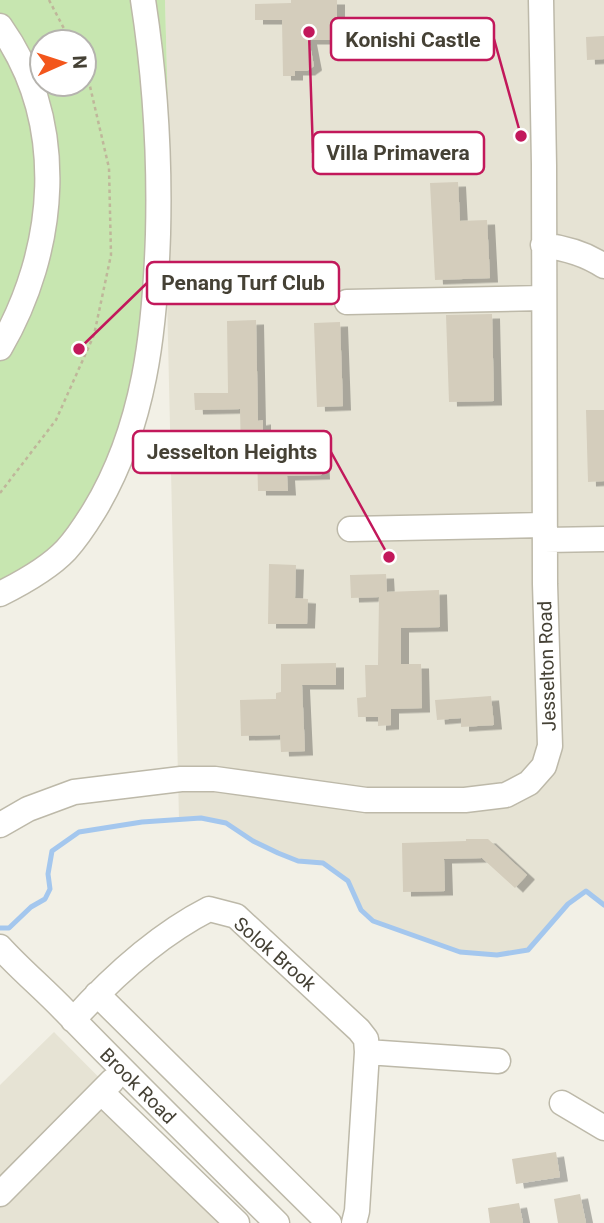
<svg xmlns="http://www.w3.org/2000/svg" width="604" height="1223" font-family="Roboto,sans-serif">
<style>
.residential{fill:#e6e3d4}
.green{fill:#c7e6b0;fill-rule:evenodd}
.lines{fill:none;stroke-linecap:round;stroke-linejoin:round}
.stream{stroke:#a4c7ee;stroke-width:5}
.building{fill:#d4cdbc;filter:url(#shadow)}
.minor-casing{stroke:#bdb9a9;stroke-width:27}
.path{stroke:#bfb69a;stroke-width:2.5;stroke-dasharray:3.5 3.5;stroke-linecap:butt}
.minor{stroke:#fff;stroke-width:24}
.labels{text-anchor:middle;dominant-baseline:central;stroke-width:5;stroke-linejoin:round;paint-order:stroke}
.street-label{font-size:19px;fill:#454135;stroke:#fff}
.leader{fill:none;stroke:#c2185b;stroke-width:2.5}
.callout-dot{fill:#c2185b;stroke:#fff;stroke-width:2.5}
.callout{fill:#fff;stroke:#c2185b;stroke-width:2.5}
.callout-label{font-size:21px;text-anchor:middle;font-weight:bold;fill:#454135}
</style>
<defs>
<filter id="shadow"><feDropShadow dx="8" dy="4.5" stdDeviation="0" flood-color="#0004"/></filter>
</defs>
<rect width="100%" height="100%" fill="#f2f0e6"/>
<path class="residential" d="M165,0h439v905l-18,-14 -18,13 -40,46 -31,5 -37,-3 -56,-18 -31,-13 -12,-11 -13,-29 -25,-18 -25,-2 -20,-8 -25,-12 -27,-18 -25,-5 -22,2 -12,-524 3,-112z
M54,1032l189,191h-243v-138z"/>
<path class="green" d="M0,0h165l5,184 -3,112 -18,106 -11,43 -20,49 -21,34 -97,75zM42,42h42v42h-42z"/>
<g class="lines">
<path class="stream" d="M0,928h9l22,-21 14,-8 5,-10 -2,-15 4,-23 27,-19 63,-10 59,-4 25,5 27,18 25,12 20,8 25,2 25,18 13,29 12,11 87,31 37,3 31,-5 40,-46 18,-13 18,14"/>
</g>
<path class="building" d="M291,0h46v40h-28l5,26 -7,5h-12v5h-12l-1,-56h-27v-16l36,-1z
M604,36v23l-17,1 -1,-23z
M458,182l2,39 27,-1 3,58 -55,2 -5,-97z
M492,314l2,87 -45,1 -3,-87z
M256,320l2,101 5,-1v16l57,-4 2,43 -35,1 1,15h-30l-1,-39h-16l-1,-43 -45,1 -1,-17h34l-1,-72z
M340,322l3,84 -26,1 -3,-84z
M586,410h18v71l-16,1z
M269,564l27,1 -1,33 13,1 -1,25h-39z
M386,574l1,18 52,-2 1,37 -39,1v36h20l1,44 -31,1v16l-13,1v-9h-20l-1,-19 9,-1 -1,-32h13l1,-68 -28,1 -1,-23z
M336,663v22h-34l3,66 -24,1 -1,-17 -39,1 -1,-36 36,-1v-6l5,-1v-28z
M491,696l3,29 -33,2v-9l-24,2 -2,-20z
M466,839h22l39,36 -12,13 -33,-30 -38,1 1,32 -42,1 -1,-49 64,-2z
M556,1152l4,25 -44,7 -4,-25z
M580,1194l6,29h-28l-4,-24z
M519,1203l4,20h-33l-2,-15z"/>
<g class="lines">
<g class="minor-casing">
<path id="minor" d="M0,26c69,97 57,224 0,322
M543,245c22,3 43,9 61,21
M347,302l196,-4
M350,529l194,-4
M545,540l59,-1
M0,594c22,-11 49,-26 66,-44 11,-12 20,-26 28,-39 51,-84 61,-181 64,-277 2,-78 -3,-157 -15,-234
M0,825l28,-16 46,-17 107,-13h34l151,21h99l41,-5 23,-12 15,-17 6,-20 -5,-162 -1,-419 -3,-165
M0,947c21,23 44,42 65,64 70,72 141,142 212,212
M97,994l232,229
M73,1020c39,-43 85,-85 136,-111l27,7 123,114 7,9 1,13 -10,159 -3,12
M367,1052l131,9
M101,1092l136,131
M562,1103l42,25
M0,1194l112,-113"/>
</g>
<path class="path" d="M49,0l22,42
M0,493l56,-73 38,-85 17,-80 -2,-87 -20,-86 -5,-11"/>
<use href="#minor" class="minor"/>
</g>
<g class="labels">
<g class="street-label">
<text transform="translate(547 666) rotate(-92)">Jesselton Road</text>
<text transform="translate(275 954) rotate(41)">Solok Brook</text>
<text transform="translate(138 1086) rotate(45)">Brook Road</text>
</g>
</g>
<path class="leader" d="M521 136L494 39M309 32L313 153M79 349L147 283M389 557L331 452"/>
<g class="callout-dot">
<circle cx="521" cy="136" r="7"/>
<circle cx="309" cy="32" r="7"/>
<circle cx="79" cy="349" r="7"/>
<circle cx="389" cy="557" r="7"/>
</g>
<g class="callout">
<rect x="331" y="18" width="163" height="42" rx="7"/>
<rect x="313" y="132" width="171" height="42" rx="7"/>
<rect x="147" y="262" width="192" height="42" rx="7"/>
<rect x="133" y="431" width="198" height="42" rx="7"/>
</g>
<g class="callout-label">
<text x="413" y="47">Konishi Castle</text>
<text x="398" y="160">Villa Primavera</text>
<text x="243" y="290">Penang Turf Club</text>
<text x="232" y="459">Jesselton Heights</text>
</g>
<g transform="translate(63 63) rotate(87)"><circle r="33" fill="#ffffff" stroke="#b5b3ae" stroke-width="2"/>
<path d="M0-5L12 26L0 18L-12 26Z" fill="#f3561c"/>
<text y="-10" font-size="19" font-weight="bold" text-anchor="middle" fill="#454135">N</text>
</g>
</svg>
